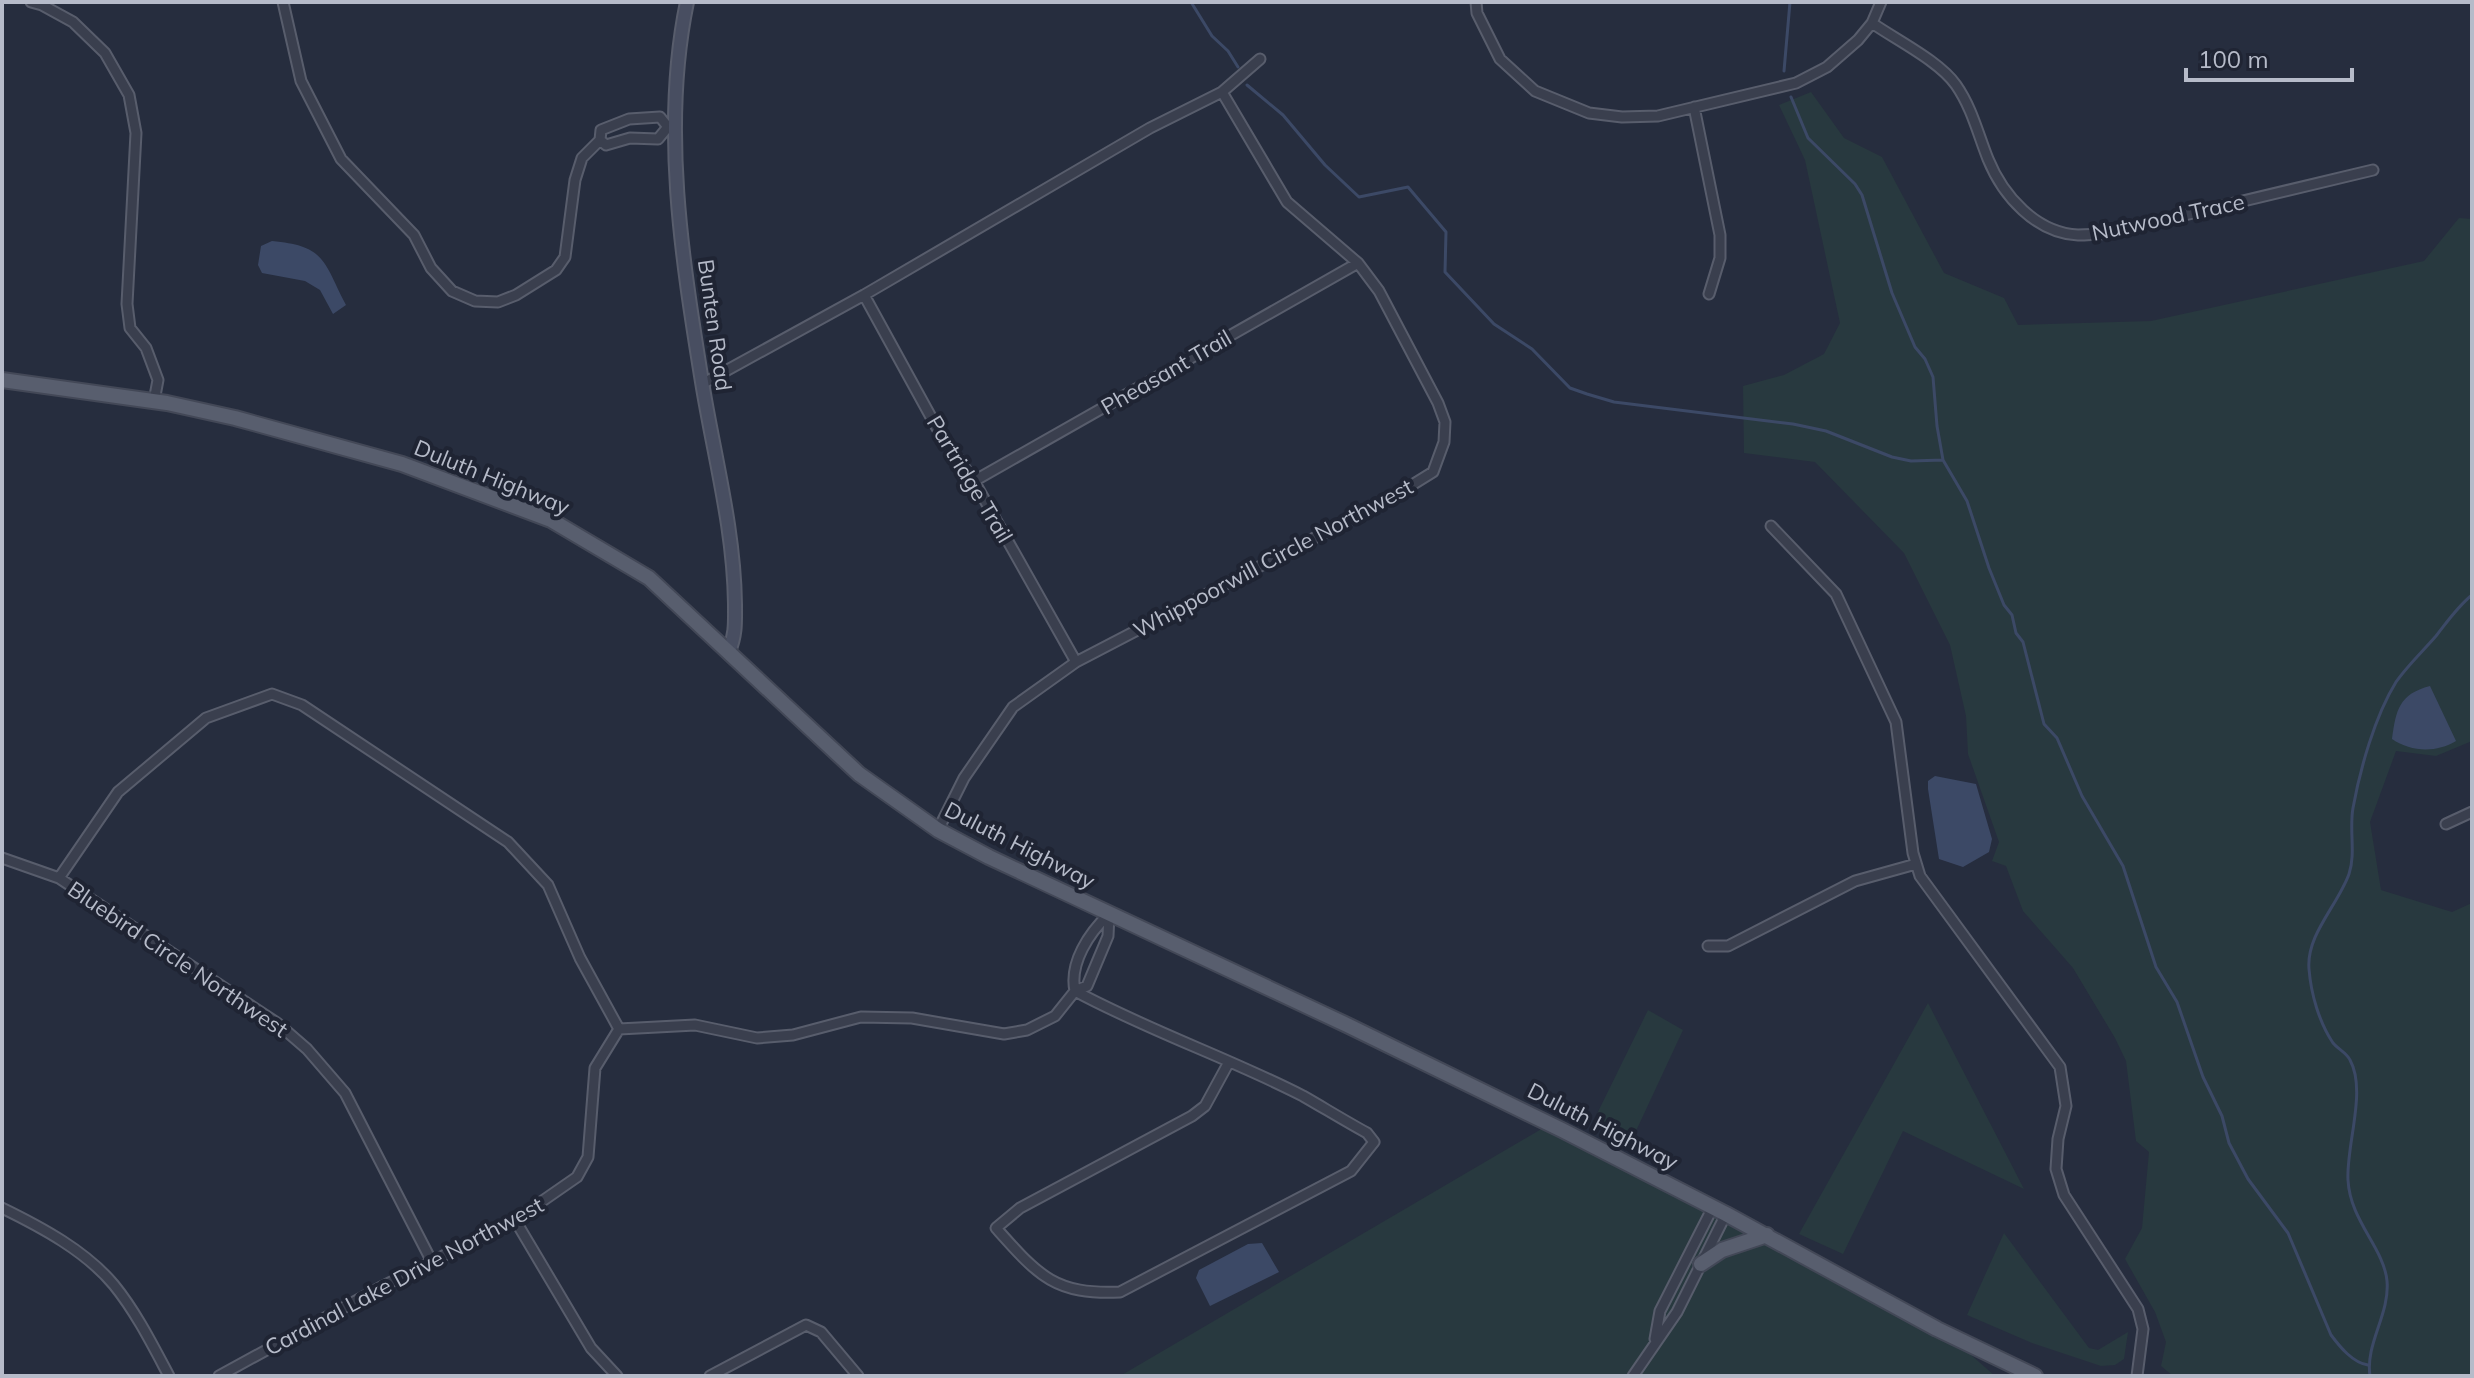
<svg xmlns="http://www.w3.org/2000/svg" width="2474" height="1378" font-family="Mulish,sans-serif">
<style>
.green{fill:#28393f}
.water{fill:#3c4966}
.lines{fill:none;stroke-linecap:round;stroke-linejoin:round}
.stream{stroke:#3c4966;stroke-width:3}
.street-casing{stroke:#585d6c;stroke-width:13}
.secondary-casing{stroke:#585d6c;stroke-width:16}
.primary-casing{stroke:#434857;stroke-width:18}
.street{stroke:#3a3f4e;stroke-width:9}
.secondary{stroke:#484e61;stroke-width:12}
.primary{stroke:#585e6e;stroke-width:14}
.labels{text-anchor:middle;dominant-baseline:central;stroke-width:8;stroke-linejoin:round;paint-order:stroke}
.street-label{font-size:22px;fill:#b6bbc9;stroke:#1f2433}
</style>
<rect width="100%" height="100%" fill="#262d3e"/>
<path class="green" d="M1811,92l33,46 38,19 62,116 60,25 14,27 133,-4 273,-60 35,-43 13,1v522l-36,15 -40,-5 -26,71 11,68 71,22 20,-9v473h-299l-12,-10 5,-24 -11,-30 -30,-53 17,-31 7,-76 -13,-11 -10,-80 -11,-23 -42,-70 -50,-57 -17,-45 -14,-5 7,-19 -31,-88 -2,-38 -16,-71 -46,-92 -89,-91 -71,-9 -1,-67 41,-11 40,-21 16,-31 -35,-163 -26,-55z
M1928,1003l96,186 -121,-58 -60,123 -44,-20z
M1648,1010l35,20 -54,116 -35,-26z
M1550,1124l404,216 41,36h-875z
M2004,1233l85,115 9,2 30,-18 -4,27 -9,6 -14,1 -69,-23 -65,-28z"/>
<path class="water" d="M272,241c54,5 51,20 74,64l-13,9 -13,-24 -15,-9 -43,-8 -4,-8 3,-19z
M2430,686l26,55c-20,12 -45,11 -64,-2 4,-29 7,-45 38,-53z
M1935,776l41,8 16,55 -3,13 -26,15 -24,-8 -11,-70v-8z
M1262,1243l17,29 -69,34 -14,-28 3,-8 49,-26z"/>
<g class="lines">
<path class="stream" d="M1191,2l21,34 16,15 10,16
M1784,71l6,-69
M1247,85l36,30 42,50 34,32 49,-10 38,45 -1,40 49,52 38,25 38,39 17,6 27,8 179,22 33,7 66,26 19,4 32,-1
M1791,97l17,41 47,46 7,11 30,98 23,54 10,12 8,18 4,49 6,34 24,41 22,67 15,37 8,10 4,18 7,9 21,82 13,14 25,58 41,70 33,101 21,35 26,75 19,39 7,27 19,36 40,54 43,102c9,12 22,28 37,30
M2370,1376c-5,-32 20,-62 17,-95 -3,-33 -37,-60 -39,-101 -2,-35 19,-89 2,-120 -3,-7 -12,-11 -17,-17 -14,-21 -22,-49 -24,-74 -3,-34 29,-64 40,-95 7,-21 0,-44 4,-66 7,-39 22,-92 43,-126 11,-16 27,-31 40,-46 11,-14 22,-30 36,-41"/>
<g class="street-casing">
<path id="street" d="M31,2l11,3 31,17 32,31 24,42 7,38 -9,171 3,24 16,20 12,32 -4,21
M283,2l18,79 40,78 73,76 17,33 21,23 23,10 23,1 18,-7 40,-25 9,-13 10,-77 7,-22 18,-18 1,-10 28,-11 31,-2 8,10 7,1
M1476,2l1,11 23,46 35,32 54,22 33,4 36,-1 138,-33 31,-16 31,-27 14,-17 9,-21
M1872,23c26,18 67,38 84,62 16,23 22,49 32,74 15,37 48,74 90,76 10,0 21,-1 31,-2l264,-63
M1694,107l26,128v23l-11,36
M600,140l6,5 24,-7 28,1 10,-12
M864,295l73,133 37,53 102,181
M702,384l162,-89 286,-167 72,-36 38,-33
M974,481l384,-218
M1771,526l65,68 60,128 17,131 7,23 140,191 6,39 -8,33 -2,30 8,26 74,114 5,20 -6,47
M2446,824l26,-12
M938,830l26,-52 49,-71 63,-45 315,-164 42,-26 11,-30 1,-20 -7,-19 -59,-112 -21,-28 -71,-61 -65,-110
M2,858l57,20 218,145 30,26 38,44 87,169
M59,878l59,-86 88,-74 66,-24 30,11 206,137 40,43 32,73 39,71
M1708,946h20l127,-65 61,-17
M1075,991c74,40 154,67 228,105 21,12 42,25 64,37l7,9 -23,29 -231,121c-66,3 -82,-17 -124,-64l24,-20 172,-92 13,-10 24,-44
M1075,991c-6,-28 14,-58 34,-77
M619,1029l76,-4 62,13 36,-3 68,-18 51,1 92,16 23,-4 28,-14 20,-25 12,-5 21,-50 1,-22
M2,1208c39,19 84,43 112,77 22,27 39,61 55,91
M515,1220l76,128 26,28
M1655,1339l5,-28 53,-104
M219,1376l164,-90 132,-66 62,-43 11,-20 7,-89 24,-39
M710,1376l96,-51 15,7 37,44
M1633,1376l44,-64 49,-98"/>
</g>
<g class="secondary-casing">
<path id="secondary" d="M687,2c-26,125 -5,256 15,380 12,74 32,146 33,222 0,17 1,31 -6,47"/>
</g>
<g class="primary-casing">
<path id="primary" d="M2,380l165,23 68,15 167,46 149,56 98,58 210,196 79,56 51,27 358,168 215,105 164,84 211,115 98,47
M1701,1264l21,-14 45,-15"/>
</g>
<use href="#street" class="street"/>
<use href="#secondary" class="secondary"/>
<use href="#primary" class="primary"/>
</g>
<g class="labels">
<g class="street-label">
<text transform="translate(2168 217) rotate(-12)">Nutwood Trace</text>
<text transform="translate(715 325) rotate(82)">Bunten Road</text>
<text transform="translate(1166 372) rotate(-30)">Pheasant Trail</text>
<text transform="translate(492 477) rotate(22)">Duluth Highway</text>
<text transform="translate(970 479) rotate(59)">Partridge Trail</text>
<text transform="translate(1273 558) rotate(-28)">Whippoorwill Circle Northwest</text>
<text transform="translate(1020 845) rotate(27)">Duluth Highway</text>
<text transform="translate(178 959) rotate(34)">Bluebird Circle Northwest</text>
<text transform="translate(1603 1126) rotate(27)">Duluth Highway</text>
<text transform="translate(404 1276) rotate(-28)">Cardinal Lake Drive Northwest</text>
</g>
</g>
<rect width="2474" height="1378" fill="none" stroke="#b6bbc9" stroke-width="8"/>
<path d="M2186 68v12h166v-12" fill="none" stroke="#b6bbc9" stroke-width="4"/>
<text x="2198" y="68" font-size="24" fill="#b6bbc9" stroke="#1f2433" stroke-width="6" paint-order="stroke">100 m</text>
</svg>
